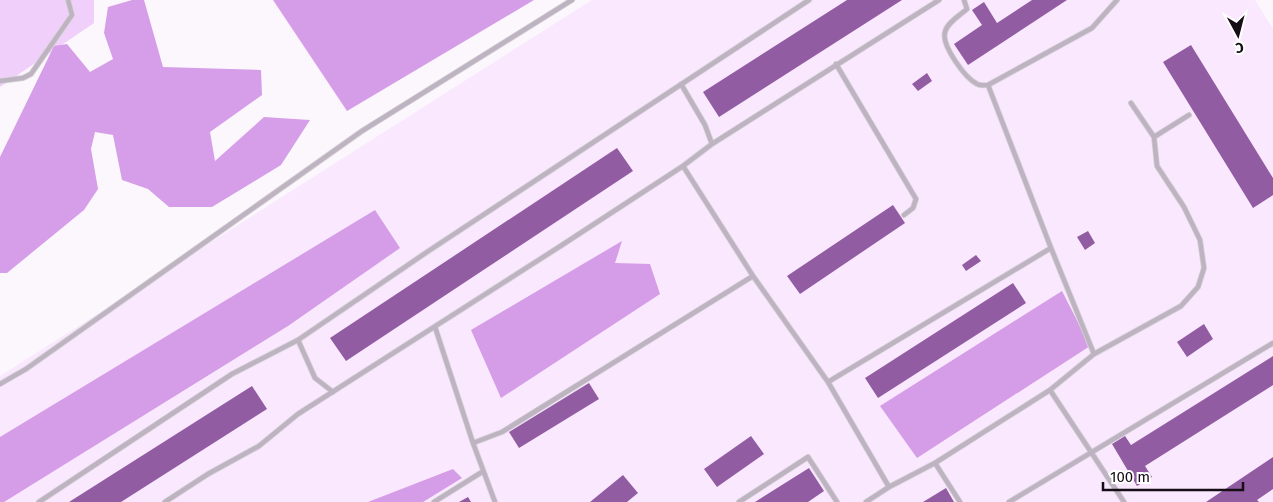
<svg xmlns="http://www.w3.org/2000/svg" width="1273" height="502" font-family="'Fira Sans',sans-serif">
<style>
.built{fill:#f9e8fe}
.green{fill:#f0d0fa}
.forest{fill:#d59ce7}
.water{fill:#d69de8}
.building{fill:#925ca2}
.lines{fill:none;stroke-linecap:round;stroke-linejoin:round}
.lane-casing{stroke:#d7d2d8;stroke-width:6}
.lane{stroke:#beb4c1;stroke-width:4.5}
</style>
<rect width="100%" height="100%" fill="#fcf7fd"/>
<path class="built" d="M592,0h663l18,29v473h-1273v-126z"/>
<path class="green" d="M0,0h94v23l-94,64z"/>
<path class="forest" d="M273,0h261l-187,111z
M375,210l25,38 -112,78 -284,176h-4v-65z
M622,241l-7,22 35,1 10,30 -159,104 -30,-68z
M1062,291l28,55 -173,112 -37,-52z
M453,469l9,9 -39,24h-55z"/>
<path class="water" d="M132,0h12l19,67 98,3 1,25 -52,37 5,29 49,-44 46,3 -29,45 -69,42h-43l-21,-18 -26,-9 -9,-45 -18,-3 -4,17 7,40 -14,21 -77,63h-7v-116l54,-111 13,-2 23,28 23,-13 -9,-26 4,-26z"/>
<path class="building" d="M847,0h55l-183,117 -16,-25z
M1032,0h35l-99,65 -14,-21 28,-19 -10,-15 12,-8 13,21z
M1191,45l82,133v17l-20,13 -90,-146z
M927,73l5,8 -14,10 -6,-7z
M617,148l16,23 -287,190 -16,-23z
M893,205l12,18 -105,71 -13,-18z
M1088,231l7,12 -10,7 -8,-13z
M976,255l5,6 -15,10 -4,-6z
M1013,283l13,20 -148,95 -13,-20z
M1204,324l9,15 -26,18 -10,-15z
M1273,356v29l-128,81 7,11 -15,9 -25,-42 13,-8 6,9z
M589,383l10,16 -80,49 -10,-16z
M252,386l15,23 -146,93h-52z
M751,436l13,18 -47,33 -13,-18z
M1273,457v32l-16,11 2,2h-53z
M809,468l15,23 -16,11h-53z
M623,475l15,18 -11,9h-37z
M946,488l8,14h-31z
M468,497l3,5h-12z"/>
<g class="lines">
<g class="lane-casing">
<path id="lane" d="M964,0l3,9c-7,6 -20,14 -22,23 -4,13 20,46 32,52 3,2 7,1 11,1
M836,64l80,135 -3,9 -9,7
M0,81l23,-3 8,-4 41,-59 -4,-15
M681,84l24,41 7,19
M1154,137l35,-22
M683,166l70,110 75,106 61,105
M1051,248l43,106
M435,327l38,116 22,59
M298,340l17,38 18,14
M828,382l223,-134 -63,-163 104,-57 25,-28
M0,384l26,-15 336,-238 210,-131
M1050,390l74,112
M473,443l29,-11 251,-156
M935,463l25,39
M39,502l193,-128 66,-34 129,-88 382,-252
M165,502l43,-28 51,-28 39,-32 261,-167 124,-81 29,-22 227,-144
M434,502l48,-30
M739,502l69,-45 29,45
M866,502l23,-15 46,-24 115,-73 44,-36 87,-48 17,-19 6,-19 -4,-28 -16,-33 -27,-41 -3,-29 -23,-34
M1009,502l264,-159"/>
</g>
<use href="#lane" class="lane"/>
</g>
<g transform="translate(1238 35) rotate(173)" stroke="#ffffff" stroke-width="4" paint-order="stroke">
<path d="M0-4L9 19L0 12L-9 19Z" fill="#150e17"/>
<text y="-8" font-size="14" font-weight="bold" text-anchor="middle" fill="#150e17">С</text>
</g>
<path d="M1103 482v8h140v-8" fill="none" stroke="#150e17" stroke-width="2.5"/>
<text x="1110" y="482" font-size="15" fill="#150e17" stroke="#ffffff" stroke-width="4" paint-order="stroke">100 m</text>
</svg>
